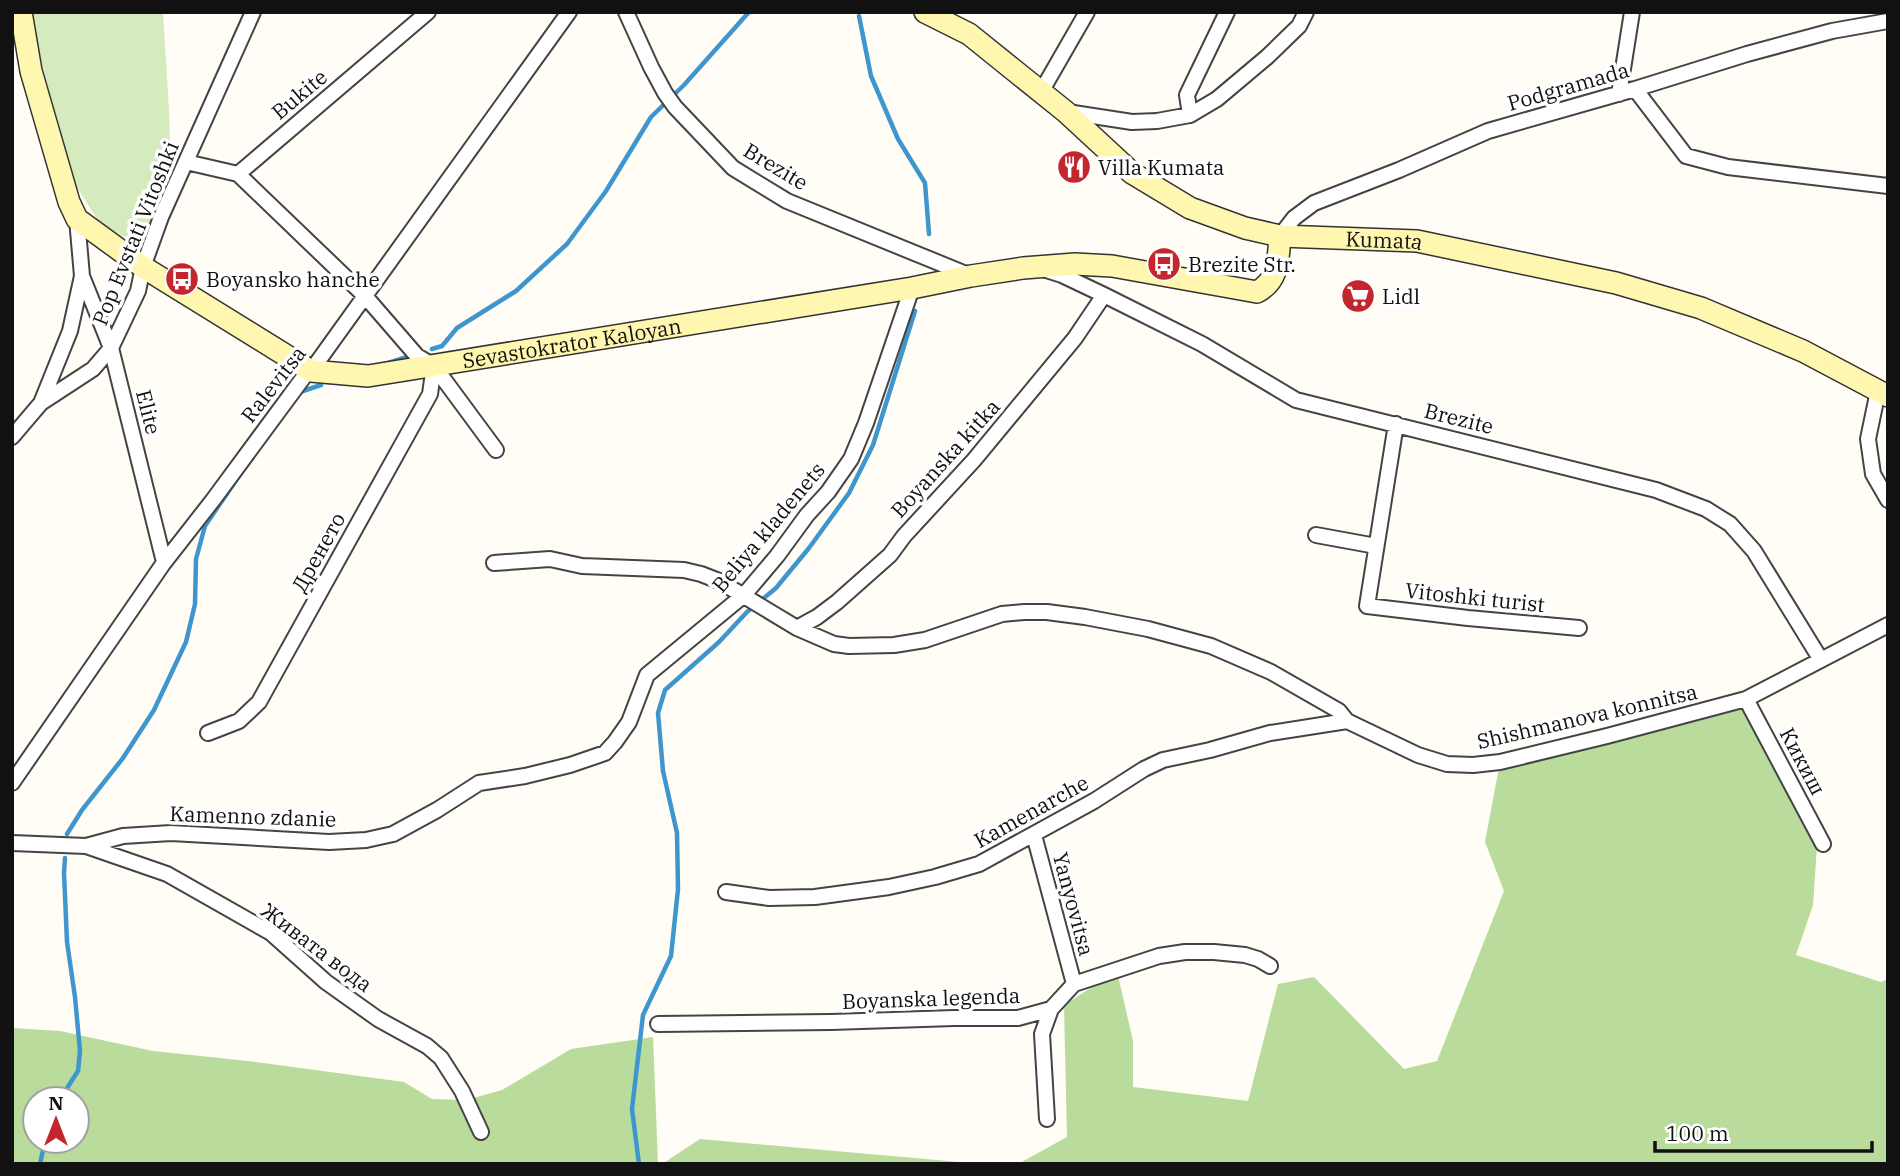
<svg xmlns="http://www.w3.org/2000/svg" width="1900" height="1176" font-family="'IBM Plex Serif',serif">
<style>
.green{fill:#d5ebbd}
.forest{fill:#b9dc9c;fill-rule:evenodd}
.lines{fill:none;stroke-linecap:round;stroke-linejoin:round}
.stream{stroke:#3f96cf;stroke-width:4.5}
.minor-casing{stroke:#444;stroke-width:18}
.secondary-casing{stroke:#333;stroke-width:24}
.minor{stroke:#fff;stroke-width:14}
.secondary{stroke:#fff6b0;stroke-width:21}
.labels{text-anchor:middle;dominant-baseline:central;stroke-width:7;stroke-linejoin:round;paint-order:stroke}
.street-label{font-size:21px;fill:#111;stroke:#fff}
.poi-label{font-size:21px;fill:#111;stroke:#fff;text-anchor:start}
</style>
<rect width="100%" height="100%" fill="#fffdf5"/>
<path class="green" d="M31,12h132l6,98 1,33 -12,61 -8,22 -8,9 -10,2 -10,-1 -23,-14 -26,-41 -29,-108z"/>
<path class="forest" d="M1746,699l71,146 -4,60 -17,50 85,27 7,-3v185h-870l49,-27 -3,-132 53,-34 16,70v46l115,14 30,-117 36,-7 90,92 33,-8 67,-170 -19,-49 15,-80z
M12,1028l48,3 93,20 95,10 156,21 28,17 34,1 36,-10 69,-41 82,-12 5,127h-646zM35,1099h42v42h-42z
M700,1139l282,25h-320z"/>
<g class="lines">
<path class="stream" d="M859,16l12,60 27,63 27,44 4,51
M432,349l10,-3 15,-18 59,-37 51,-47 39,-53 45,-74 33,-32 65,-73
M388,363l19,-6
M300,392l21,-7
M67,834l15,-24 41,-52 31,-48 32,-68 9,-38 1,-45 9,-33 36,-53
M60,1099l18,-28 2,-20 -5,-54 -8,-55 -3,-69 1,-15
M40,1164l5,-23
M639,1164l-7,-55 11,-94 28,-59 7,-67 -1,-56 -14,-62 -5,-58 7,-23 54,-48 28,-30 29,-24 33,-40 40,-55 24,-48 42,-134"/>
<g class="minor-casing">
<path id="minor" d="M626,12l25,55 14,26 10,14 58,61 54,33 184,75
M1635,89l51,67 42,11 160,19
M1041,92l46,-80
M1619,94l13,-82
M1067,112l65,10 25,-1 33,-6 27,-16 50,-42 32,-31 7,-14
M1190,115l-3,-20 40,-83
M186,162l52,12 190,-162
M238,174l127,122 52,60 17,10 62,84
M1280,236l14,-18 20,-15 85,-33 89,-39 147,-42 112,-35 85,-23 56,-10
M1043,269l19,6 42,20 98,49 94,56 360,90 50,19 24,15 24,27 67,109
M82,276l29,72 53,214
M1878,391l-10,48 5,35 15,26
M41,403l29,-72 12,-55 -5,-57
M1396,424l-29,182 101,12 111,10
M12,437l29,-34 52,-34 18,-21 27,-57 5,-24 18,-50 92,-205
M1316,535l60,11
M494,563l56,-4 32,7 102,4 17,4 18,7 78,47 37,16 15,2 45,-1 31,-5 77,-26 22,-2h23l38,5 63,12 63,17 60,26 68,39 8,10 71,34 29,9 26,1 27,-3 107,-26 139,-37 142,-74
M797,628l20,-11 20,-15 53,-47 14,-19 70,-76 101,-122 29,-43
M1746,699l77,145
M208,733l31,-12 20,-19 171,-308 4,-28
M12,783l151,-219 50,-64 93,-126 5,-3 258,-359
M1034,835l40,149
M12,843l74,3 37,-10 48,-3 158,9 37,-2 27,-6 44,-24 42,-27 46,-7 45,-11 35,-12 10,-11 14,-20 18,-47 97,-80 33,-39 30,-41 21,-23 23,-33 15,-36 46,-135
M86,846l81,28 104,59 55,49 52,37 49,27 14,12 21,33 19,41
M726,892l43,6 46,-1 74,-10 46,-10 44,-13 115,-63 50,-32 19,-9 47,-10 60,-17 77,-12
M658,1024l173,-2 123,-4h64l33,-9 23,-25 85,-28 26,-4h29l31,3 13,4 12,7
M1047,1119l-5,-85 9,-25"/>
</g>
<g class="secondary-casing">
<g id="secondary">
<path id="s1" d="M21,12l10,59 38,131 8,17 66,48 168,104 57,5 544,-88 59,-12 52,-8 52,-4 37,2 145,26c22,-12 21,-32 23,-56"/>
<path id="s2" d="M925,12l44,22 97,78 66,61 58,35 55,20 35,8 137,5 199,42 85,25 102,43 85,45"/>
</g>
</g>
<use href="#minor" class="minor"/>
<use href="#secondary" class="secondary"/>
</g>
<defs>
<g id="restaurant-disc" transform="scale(1.75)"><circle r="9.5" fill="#c4262e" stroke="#fff"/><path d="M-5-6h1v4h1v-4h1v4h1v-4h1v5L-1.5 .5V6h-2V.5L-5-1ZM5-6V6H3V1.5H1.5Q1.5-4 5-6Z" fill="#fff"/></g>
<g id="bus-disc" transform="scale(1.75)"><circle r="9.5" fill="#c4262e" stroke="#fff"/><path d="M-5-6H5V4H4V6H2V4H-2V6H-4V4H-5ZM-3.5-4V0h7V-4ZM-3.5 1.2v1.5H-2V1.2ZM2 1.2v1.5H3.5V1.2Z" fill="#fff"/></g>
<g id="supermarket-disc" transform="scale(1.75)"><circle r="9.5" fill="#c4262e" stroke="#fff"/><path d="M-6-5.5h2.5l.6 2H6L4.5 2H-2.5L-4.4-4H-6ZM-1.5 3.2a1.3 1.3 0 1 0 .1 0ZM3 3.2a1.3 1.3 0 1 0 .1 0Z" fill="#fff"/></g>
</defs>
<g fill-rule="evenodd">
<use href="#restaurant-disc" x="1074" y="167"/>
<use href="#bus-disc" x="1164" y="264"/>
<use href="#bus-disc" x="182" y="279"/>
<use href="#supermarket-disc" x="1358" y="296"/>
</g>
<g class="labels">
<g class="street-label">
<text transform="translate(1568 86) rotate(-16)">Podgramada</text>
<text transform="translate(299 94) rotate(-40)">Bukite</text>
<text transform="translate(776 166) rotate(31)">Brezite</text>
<text transform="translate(135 233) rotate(-68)">Pop Evstati Vitoshki</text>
<text stroke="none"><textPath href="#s2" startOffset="530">Kumata</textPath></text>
<text stroke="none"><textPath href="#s1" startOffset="758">Sevastokrator Kaloyan</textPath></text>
<text transform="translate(273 384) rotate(-52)">Ralevitsa</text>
<text transform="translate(149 412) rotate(76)">Elite</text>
<text transform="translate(1459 418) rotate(14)">Brezite</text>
<text transform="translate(945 458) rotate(-48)">Boyanska kitka</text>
<text transform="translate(768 527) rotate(-50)">Beliya kladenets</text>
<text transform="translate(318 552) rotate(-61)">Дренето</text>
<text transform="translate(1475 597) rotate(6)">Vitoshki turist</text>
<text transform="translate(1587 716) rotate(-13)">Shishmanova konnitsa</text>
<text transform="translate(1803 761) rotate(62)">Кикиш</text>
<text transform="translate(1031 811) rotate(-29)">Kamenarche</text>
<text transform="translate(253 816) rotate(2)">Kamenno zdanie</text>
<text transform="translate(1074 904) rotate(75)">Yanyovitsa</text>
<text transform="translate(317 947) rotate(37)">Живата вода</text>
<text transform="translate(931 998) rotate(-2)">Boyanska legenda</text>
</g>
<g class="poi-label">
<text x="1098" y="167">Villa Kumata</text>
<text x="1188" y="264">Brezite Str.</text>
<text x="206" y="279">Boyansko hanche</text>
<text x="1382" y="296">Lidl</text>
</g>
</g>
<rect width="1900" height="1176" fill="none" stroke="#111111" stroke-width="28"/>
<g transform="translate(56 1120)"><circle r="33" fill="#ffffff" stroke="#a0a0a0" stroke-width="2"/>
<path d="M0-5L12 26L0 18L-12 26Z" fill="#c4262e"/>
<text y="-10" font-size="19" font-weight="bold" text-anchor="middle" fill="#111111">N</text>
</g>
<path d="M1655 1141v10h217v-10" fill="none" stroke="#111111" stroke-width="3.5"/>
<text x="1666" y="1141" font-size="21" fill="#111111" stroke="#ffffff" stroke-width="5" paint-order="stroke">100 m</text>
</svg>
